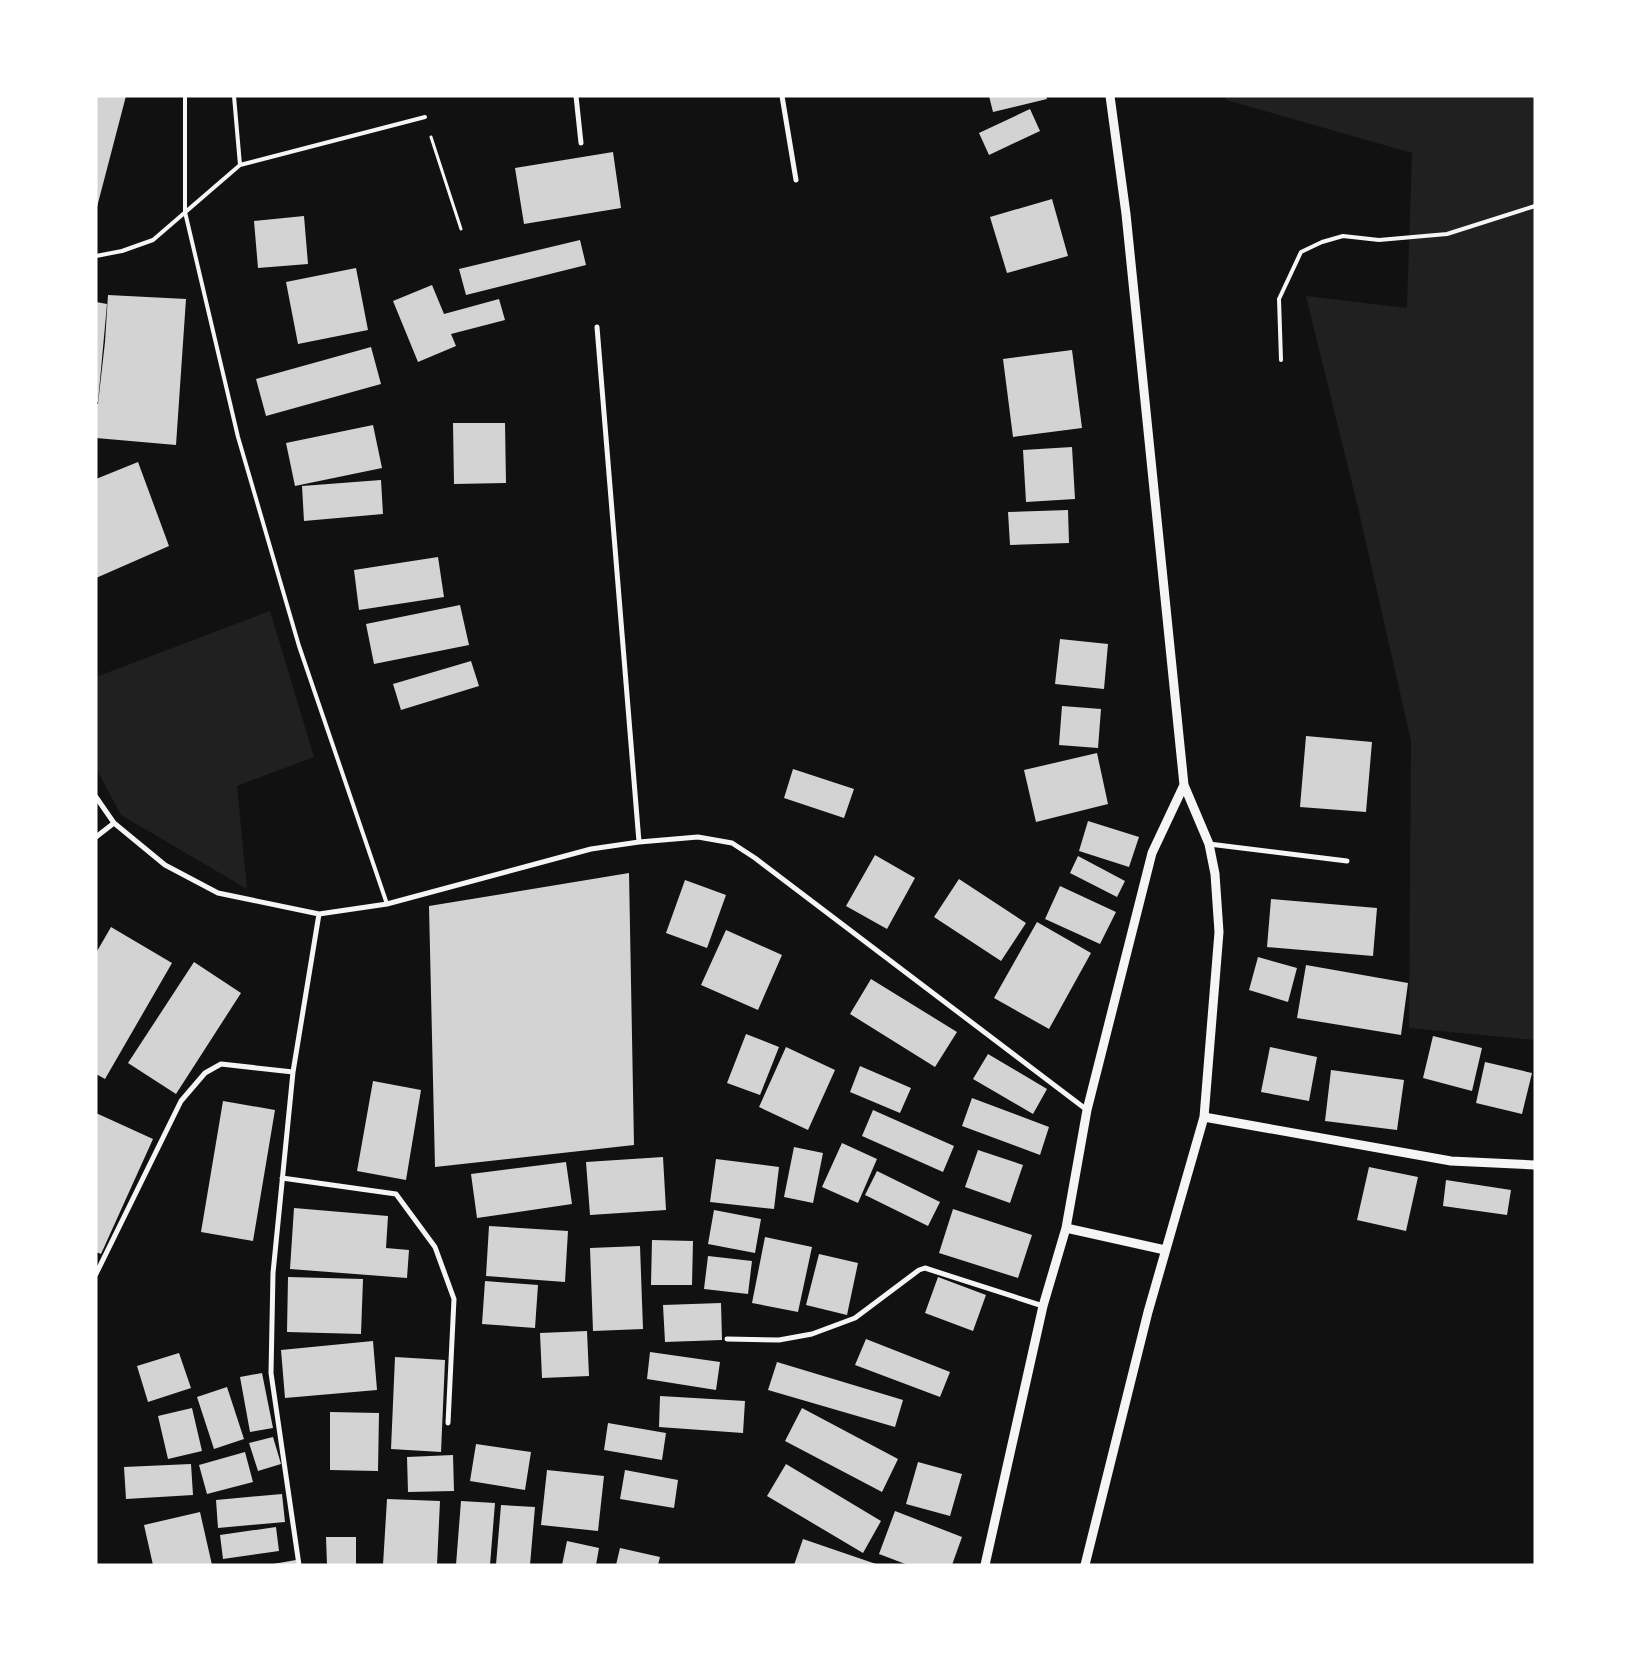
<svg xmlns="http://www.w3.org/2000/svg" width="1631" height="1661" font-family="'Asap Condensed',sans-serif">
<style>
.green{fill:#202020}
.building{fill:#d3d3d3}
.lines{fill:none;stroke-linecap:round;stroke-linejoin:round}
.path{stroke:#f5f5f5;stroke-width:3}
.service{stroke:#f5f5f5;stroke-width:4}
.minor{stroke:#f5f5f5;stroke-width:5}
.tertiary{stroke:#f5f5f5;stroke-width:9}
</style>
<rect width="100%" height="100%" fill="#111"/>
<path class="green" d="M1225,96h310v944l-126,-12 2,-287 -52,-229 -53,-216 101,12 5,-155 -186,-53z
M270,611l44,146 -77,29 10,103 -126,-74 -25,-47v-91z"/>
<path class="building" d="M96,96h30l-29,111h-1z
M989,96h57l1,3 -54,13z
M1030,109l10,22 -51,24 -10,-22z
M613,152l8,56 -97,16 -9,-56z
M1052,199l16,57 -61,17 -17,-56z
M304,216l4,48 -50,4 -4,-47z
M580,240l6,25 -120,30 -7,-26z
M356,268l12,62 -70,14 -12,-62z
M432,285l12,29 55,-15 6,21 -54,14 5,12 -38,16 -25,-61z
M108,295l78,4 -10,146 -80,-7v-34h2l7,-62z
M96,302l11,2 -9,98h-2z
M371,347l10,37 -115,32 -10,-37z
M1072,350l10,78 -69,9 -10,-78z
M453,423h52l1,60 -52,1z
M373,425l9,43 -87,18 -9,-43z
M1072,447l3,52 -49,3 -3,-52z
M138,462l31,84 -73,32v-99z
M381,480l2,34 -79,7 -2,-35z
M1068,510l1,33 -59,2 -2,-33z
M438,557l6,40 -85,13 -5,-40z
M460,605l9,40 -95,19 -8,-40z
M1060,639l48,5 -4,45 -49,-5z
M471,661l8,25 -78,24 -8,-26z
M1062,706l39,3 -3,39 -39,-3z
M1306,736l66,6 -6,70 -66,-5z
M1097,753l11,51 -72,18 -12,-52z
M793,769l61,20 -10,29 -60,-20z
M1088,821l51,16 -10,30 -50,-16z
M875,855l40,23 -28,51 -41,-23z
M1078,856l47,25 -8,16 -47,-24z
M629,873l5,272 -199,22 -6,-261z
M959,879l67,44 -25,38 -67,-44z
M685,880l41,15 -19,53 -41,-15z
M1060,886l56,26 -16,32 -55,-25z
M1271,899l106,9 -4,48 -106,-9z
M1037,922l54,31 -42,76 -55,-31z
M111,927l61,36 -67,116 -9,-5v-121z
M726,930l56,25 -24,55 -57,-25z
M1258,957l39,11 -9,34 -39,-12z
M194,962l47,31 -65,101 -48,-31z
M1306,965l102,18 -7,52 -104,-17z
M871,979l86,53 -22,35 -85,-53z
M746,1034l33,13 -19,48 -33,-12z
M1433,1036l49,12 -10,43 -49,-13z
M786,1047l49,23 -27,60 -49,-23z
M1270,1047l47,10 -8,44 -48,-9z
M988,1054l59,35 -14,25 -60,-35z
M1485,1062l47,11 -10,41 -46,-11z
M860,1066l51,22 -11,25 -50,-21z
M1331,1070l73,10 -7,50 -72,-9z
M373,1081l48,9 -15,90 -49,-9z
M972,1098l77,29 -9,28 -78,-29z
M223,1101l52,9 -22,131 -52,-9z
M873,1110l81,36 -11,26 -81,-36z
M96,1113l57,26 -52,115 -5,-2z
M842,1143l35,16 -19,44 -36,-16z
M794,1147l29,6 -10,50 -29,-6z
M978,1150l45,15 -13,38 -45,-16z
M663,1157l3,53 -76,5 -4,-53z
M716,1159l63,8 -5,42 -64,-7z
M566,1162l6,42 -95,14 -6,-44z
M1369,1167l49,10 -12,54 -49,-11z
M877,1171l63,31 -12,24 -63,-31z
M1446,1180l65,10 -4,25 -64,-9z
M294,1208l94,8 -2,32 23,2 -2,28 -117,-9z
M953,1209l79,26 -14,43 -79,-25z
M714,1210l47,9 -6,34 -47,-9z
M489,1226l79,5 -3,51 -79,-6z
M765,1237l47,10 -14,65 -46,-9z
M652,1240l41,1 -1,44h-41z
M640,1246l3,83 -50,2 -3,-83z
M819,1254l39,9 -11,52 -41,-10z
M708,1256l44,5 -4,33 -44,-5z
M288,1277l75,2 -2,55 -74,-2z
M938,1277l48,18 -13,36 -48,-18z
M485,1281l53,4 -3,43 -53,-4z
M721,1303l1,37 -57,2 -2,-37z
M587,1331l2,45 -47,2 -2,-45z
M866,1339l84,33 -10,25 -85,-32z
M373,1341l4,49 -92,8 -4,-48z
M650,1352l70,10 -4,28 -69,-11z
M179,1353l12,35 -43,14 -11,-36z
M395,1357l50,3 -4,92 -50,-3z
M777,1362l126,38 -8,27 -127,-37z
M262,1373l11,55 -23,4 -10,-55z
M227,1387l17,52 -30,10 -17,-52z
M660,1396l85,5 -2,32 -84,-6z
M192,1408l10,43 -34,8 -10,-43z
M802,1408l96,51 -16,33 -97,-51z
M330,1412l49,1 -1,58 -48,-1z
M608,1423l58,10 -4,27 -58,-10z
M273,1437l8,27 -23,7 -9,-28z
M476,1444l55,8 -6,38 -55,-9z
M245,1452l8,30 -46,12 -8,-29z
M453,1455l1,36 -46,1 -1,-35z
M918,1462l44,12 -12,42 -44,-12z
M191,1464l2,31 -67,4 -2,-32z
M786,1464l95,57 -18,32 -96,-57z
M547,1470l57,6 -6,55 -57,-6z
M625,1470l53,10 -4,28 -54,-9z
M282,1494l3,28 -67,6 -2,-28z
M387,1499l53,2 -3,64h-54z
M461,1501l34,2 -5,62h-34z
M501,1505l34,2 -5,58h-34z
M895,1511l67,26 -10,28h-44l-29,-11z
M200,1512l12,53h-59l-9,-40z
M276,1527l3,24 -56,8 -3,-24z
M326,1537h30v28h-29z
M803,1539l73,25v1h-82z
M567,1541l32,7 -3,17h-34z
M620,1548l40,9 -2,8h-42z
M296,1560l1,5h-24v-1z"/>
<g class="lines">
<path class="path" d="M431,137l30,92"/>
<path class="service" d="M185,96v116l53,225 61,209 88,258
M234,96l6,69
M96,256l26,-5 31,-11 87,-75 185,-48
M1281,360l-2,-61 22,-47 21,-10 21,-6 36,4 68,-6 88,-28"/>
<path class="minor" d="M576,96l5,47
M782,96l14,84
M597,327l42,515
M96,797l18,26 51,42 53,28 101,21 68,-10 204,-55 48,-7 59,-5 34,6 23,15 332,252
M96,837l18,-14
M1209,844l138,17
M282,1178l114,16 39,53 19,52 -6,124
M96,1274l85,-173 24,-28 16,-9 72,8
M727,1339l52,1 33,-6 43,-16 64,-48 6,-2 118,38
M299,1565l-28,-192 2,-100 20,-201 26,-158"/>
<path class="tertiary" d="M1204,1117l247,44 84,4
M1066,1228l99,22
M985,1565l58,-259 23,-78 21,-118 65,-257 32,-68
M1085,1565l63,-253 56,-195 15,-185 -4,-58 -6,-30 -25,-59 -58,-571 -16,-118"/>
</g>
<rect width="1631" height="1661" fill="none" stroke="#ffffff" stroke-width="195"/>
</svg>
